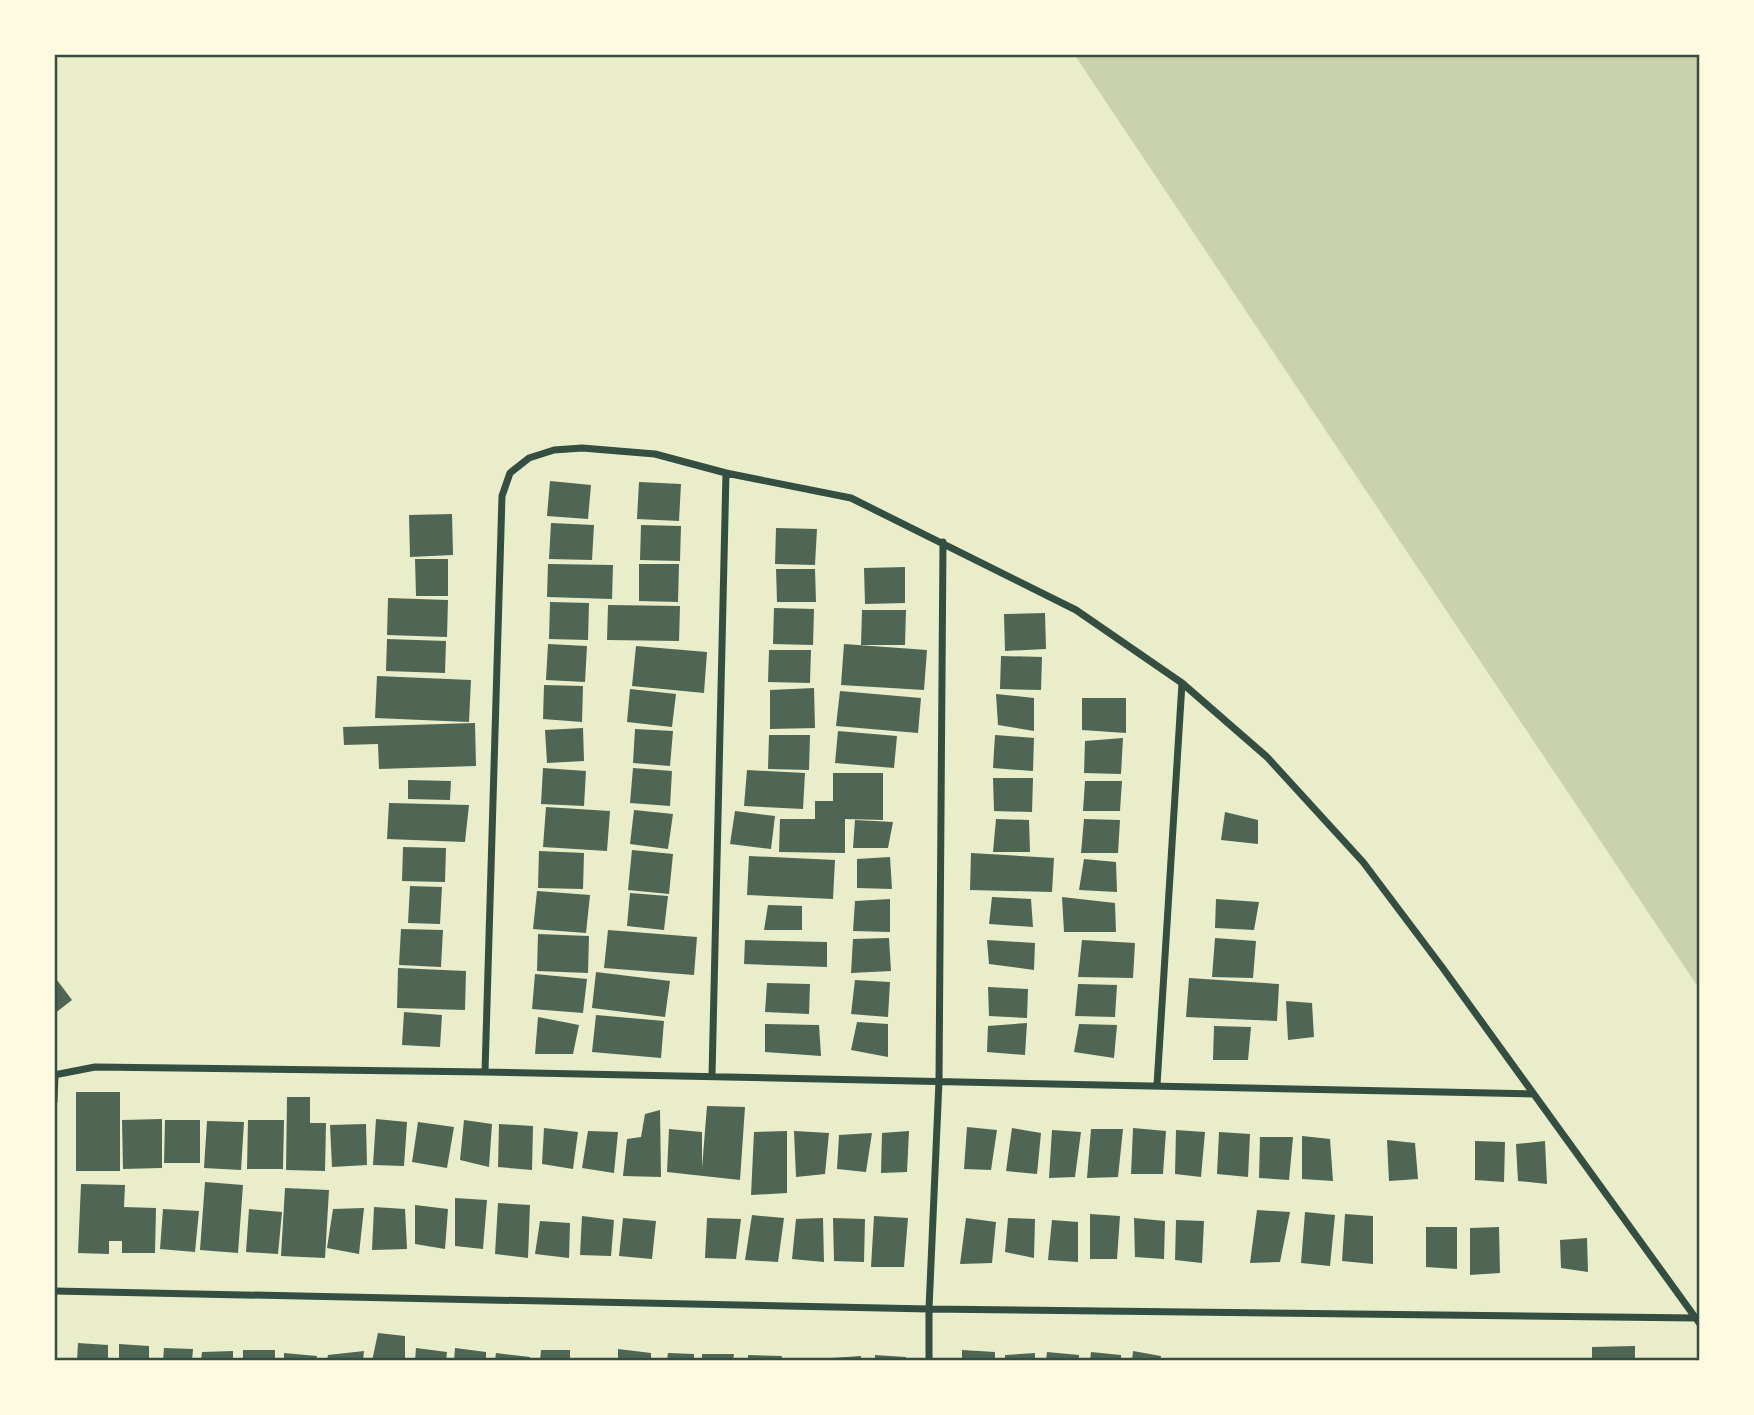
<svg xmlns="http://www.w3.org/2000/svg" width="1754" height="1415" font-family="Helvetica,sans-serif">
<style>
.green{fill:#cad2ad}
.building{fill:#4f6655}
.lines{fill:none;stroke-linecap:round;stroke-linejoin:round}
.minor{stroke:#344e41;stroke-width:7}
.neatline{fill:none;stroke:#344e41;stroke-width:2.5}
</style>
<rect width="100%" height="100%" fill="#e9edc9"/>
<path class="green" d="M1074,54h626v936z"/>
<path class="building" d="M550,481l41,4 -3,34 -41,-3z
M639,482l42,2 -2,37 -42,-2z
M452,514l1,41 -43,2 -1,-42z
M551,523l43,2 -2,35 -43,-1z
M641,525l40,1 -1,35 -40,-1z
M776,528l41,1 -2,36 -40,-1z
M415,559h33v37h-32z
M548,564l65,1 -1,34 -65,-2z
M639,564h40l-1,38 -39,-1z
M905,567v36l-40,1 -1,-36z
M776,569h39l1,33h-39z
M388,598l60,2 -1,37 -60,-2z
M550,602l39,1 -1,37 -39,-1z
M608,605l72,1 -1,35 -72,-1z
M774,608l40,1 -1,36 -40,-1z
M862,610h44l-1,35h-44z
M1045,613l1,36 -41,2 -1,-37z
M387,639l59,2 -1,32 -59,-2z
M548,644l39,2 -2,36 -39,-2z
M844,644l83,6 -3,40 -83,-5z
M636,646l71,6 -3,41 -72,-7z
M769,650h42l-1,33 -42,-1z
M1001,656l41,1 -1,33 -41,-1z
M377,676l94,4 -2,42 -94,-4z
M544,685l39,1 -1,36 -39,-3z
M814,688l1,40 -45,1v-39z
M630,689l46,5 -4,33 -45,-5z
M840,691l81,7 -3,35 -82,-7z
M996,694l38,4v33l-36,-6z
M1082,698h44v35l-44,-3z
M475,723l1,43 -97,3 -1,-25 -34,1 -1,-18z
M583,728l1,33 -37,2 -2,-33z
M635,729l38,2 -3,35 -37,-3z
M838,731l59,5 -3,32 -59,-5z
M769,735h41l-1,35 -41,-1z
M995,735l39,3 -1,33 -40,-3z
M1123,738l-2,36 -37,-1 1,-32z
M543,768l43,3 -2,35 -43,-2z
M633,768l39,3 -2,35 -40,-3z
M747,770l58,3 -2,36 -59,-3z
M833,773h50v47l-38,-1v34l-66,-1 1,-33h35v-18h18z
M993,778h40l-1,34 -38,-1z
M408,780l43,1 -1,19 -42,-1z
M1085,781h37l-2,30h-37z
M389,803l80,2 -4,37 -78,-3z
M546,807l64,4 -3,40 -64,-4z
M634,810l39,4 -5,35 -38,-5z
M735,811l40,5 -4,33 -41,-5z
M1225,812l33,8v24l-37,-4z
M996,819l33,1 1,32h-37z
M1084,819l36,1 -2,33h-37z
M855,820l38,2 -5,26h-35z
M403,847l43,1 -1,34 -43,-1z
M632,850l41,4 -4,40 -41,-4z
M539,851l45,2 -1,36 -45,-1z
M971,853l83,5 -2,34 -82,-2z
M749,856l86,4 -2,39 -86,-4z
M890,857l2,32 -35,-1v-29z
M1084,859l32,3 1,30 -38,-2z
M410,886l32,1 -2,37 -32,-1z
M537,891l53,4 -4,38 -53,-4z
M630,893l38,3 -4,34 -37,-4z
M992,897l39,2 2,28 -44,-3z
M1062,897l53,6 1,29h-52z
M890,899v33l-37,-1 2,-30z
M1216,899l43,3 -5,28 -39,-2z
M768,905l34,1v24h-38z
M401,929l42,1 -2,37 -42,-2z
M608,930l89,7 -3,38 -90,-7z
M538,934l51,2 -1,37 -51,-2z
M889,938l2,33 -40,2 2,-34z
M1215,938l41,3 -3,37 -41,-1z
M745,940l82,2v25l-83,-3z
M987,940l48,3 -1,27 -45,-6z
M1082,940l53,3 -2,35 -55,-1z
M398,968l68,3 -1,39 -68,-2z
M596,972l74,9 -5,36 -73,-9z
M535,974l52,5 -4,34 -51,-4z
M54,976l18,24 -18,14z
M1189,978l90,6 -2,37 -91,-4z
M855,980l35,2 -2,35 -37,-3z
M767,983l43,1 -1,30 -44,-2z
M1078,984l39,1 -2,32 -40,-1z
M988,987l40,2 -1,29 -38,-2z
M1286,1001l26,2 2,34 -26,3z
M404,1012l38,3 -2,32 -38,-2z
M596,1015l68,6 -3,37 -69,-6z
M538,1017l41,8 -6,29h-38z
M857,1022l31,2v33l-37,-7z
M1027,1023l-2,32 -38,-3 1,-26z
M765,1024l54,1 2,31 -56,-4z
M1079,1024l38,1 -3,33 -40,-6z
M1214,1026l37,1 -3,33h-35z
M76,1092h44v79h-44z
M287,1097h23v26h16l-1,48 -39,-1z
M707,1106l38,1 -5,73 -73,-8 2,-43 33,3v36z
M660,1110l1,67 -38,-1 4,-37 14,-2 4,-23z
M162,1119v49l-39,1 -1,-49z
M376,1119l31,3 -3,44 -31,-1z
M165,1120h35v43h-36z
M248,1120h36l-1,49h-36z
M464,1120l28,4 -3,43 -29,-7z
M207,1121l37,1 -3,48 -37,-2z
M418,1122l36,5 -7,41 -35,-6z
M366,1124l1,41 -35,2 -2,-42z
M499,1124l34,2 -1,44 -34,-3z
M967,1127l30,3 -6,40 -27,-1z
M544,1128l34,4 -5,37 -31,-5z
M1012,1128l29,5 -4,41 -31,-3z
M1133,1128l33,3 -3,43h-32z
M1091,1129h32l-5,48 -31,1z
M1052,1130l29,2 -6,45 -26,1z
M1176,1130l29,2 -4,45 -26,-3z
M588,1131l30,1 -4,41 -32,-5z
M787,1131v62l-36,2 3,-63z
M794,1131l35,2 -4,41 -29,3z
M909,1131l-2,41 -26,1 1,-40z
M1219,1132l31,2 -2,43 -31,-3z
M872,1133l-6,39 -29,-3 2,-34z
M1302,1136l28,3 3,42 -31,-2z
M1260,1137h33l-4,43 -30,-2z
M1387,1140l28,3 3,36 -29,2z
M1475,1141l30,1 -1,40 -29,-2z
M1545,1141l2,43 -29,-3 -2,-37z
M205,1182l38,3 -5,68 -38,-3z
M81,1184l44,1 -1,22 32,1 -1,45h-33v-12h-13v13l-31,-1z
M285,1188l44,2 -4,68 -44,-2z
M455,1198l32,2 -4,49 -28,-3z
M498,1203l32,2 -2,53 -33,-4z
M415,1205l33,4 -3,40 -30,-5z
M374,1207l31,2 2,40 -35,1z
M364,1208l-5,46 -32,-6 6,-39z
M163,1209l36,2 -4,41 -35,-3z
M249,1209l33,3 -4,42 -32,-2z
M1257,1210l33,2 -10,50 -30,1z
M1305,1212l30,3 -5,51 -29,-3z
M1090,1214l30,2 -3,43h-27z
M1345,1214l28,2v48l-31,-3z
M752,1215l32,3 -6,44 -33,-2z
M582,1216l32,4 -3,36 -31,-1z
M874,1216l34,2 -4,49h-33z
M623,1218l33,3 -4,38 -33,-3z
M707,1218l34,1 -5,40 -31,-1z
M823,1218l1,44 -32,-3 4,-40z
M833,1218l32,1 -1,43 -30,-1z
M966,1218l30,4 -4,41 -32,1z
M1008,1218l27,1 -1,39 -29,-6z
M1134,1218l31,3 -1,38 -29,-2z
M1052,1220l26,2v40l-30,-2z
M1176,1220l28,1 -2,42 -27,-3z
M540,1221l30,2 -1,35 -34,-4z
M1426,1227h31v42l-31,-2z
M1499,1227l1,46 -30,2v-47z
M1587,1238l1,34 -27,-4 -1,-28z
M378,1333l27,3v25h-33z
M78,1343l30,2v16h-31z
M119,1344l30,2v15h-30z
M1635,1346v15h-43v-14z
M164,1348l29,1 -1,12h-29z
M416,1348l31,4 -1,9h-31z
M455,1348l31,4v9h-32z
M618,1349l33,4v8h-33z
M243,1350h32v11h-32z
M541,1350h29v11h-30z
M962,1350l33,2v9h-33z
M233,1351v10h-32l1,-9z
M364,1351l-1,10h-36l1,-6z
M1133,1351l28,5 -1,5h-28z
M1047,1352l32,3v6h-33z
M1091,1352l30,3v6h-31z
M284,1353l33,3 -1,5h-32z
M496,1353l34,4v4h-35z
M668,1353l26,1v7h-27z
M1035,1353v8h-30v-6z
M702,1354h32l-1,7h-31z
M748,1355l34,1 -1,5h-33z
M875,1355l31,2 -1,4h-30z
M861,1356v5h-30v-3z"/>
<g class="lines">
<path class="minor" d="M485,1072l17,-576 8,-23 19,-15 25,-8 28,-2 73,6 71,19 125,25 225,112 106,73 85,74 96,105 79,105 258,357
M54,1075l41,-8 390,5 1047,22
M712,1076l14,-603
M1157,1085l25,-402
M54,1101l1,-26
M54,1291l875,18 767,9
M929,1361v-52l10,-228 4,-539"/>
</g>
<rect width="1754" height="1415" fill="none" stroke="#fefae0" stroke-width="112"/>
<rect x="56" y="56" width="1642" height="1303" class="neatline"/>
</svg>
